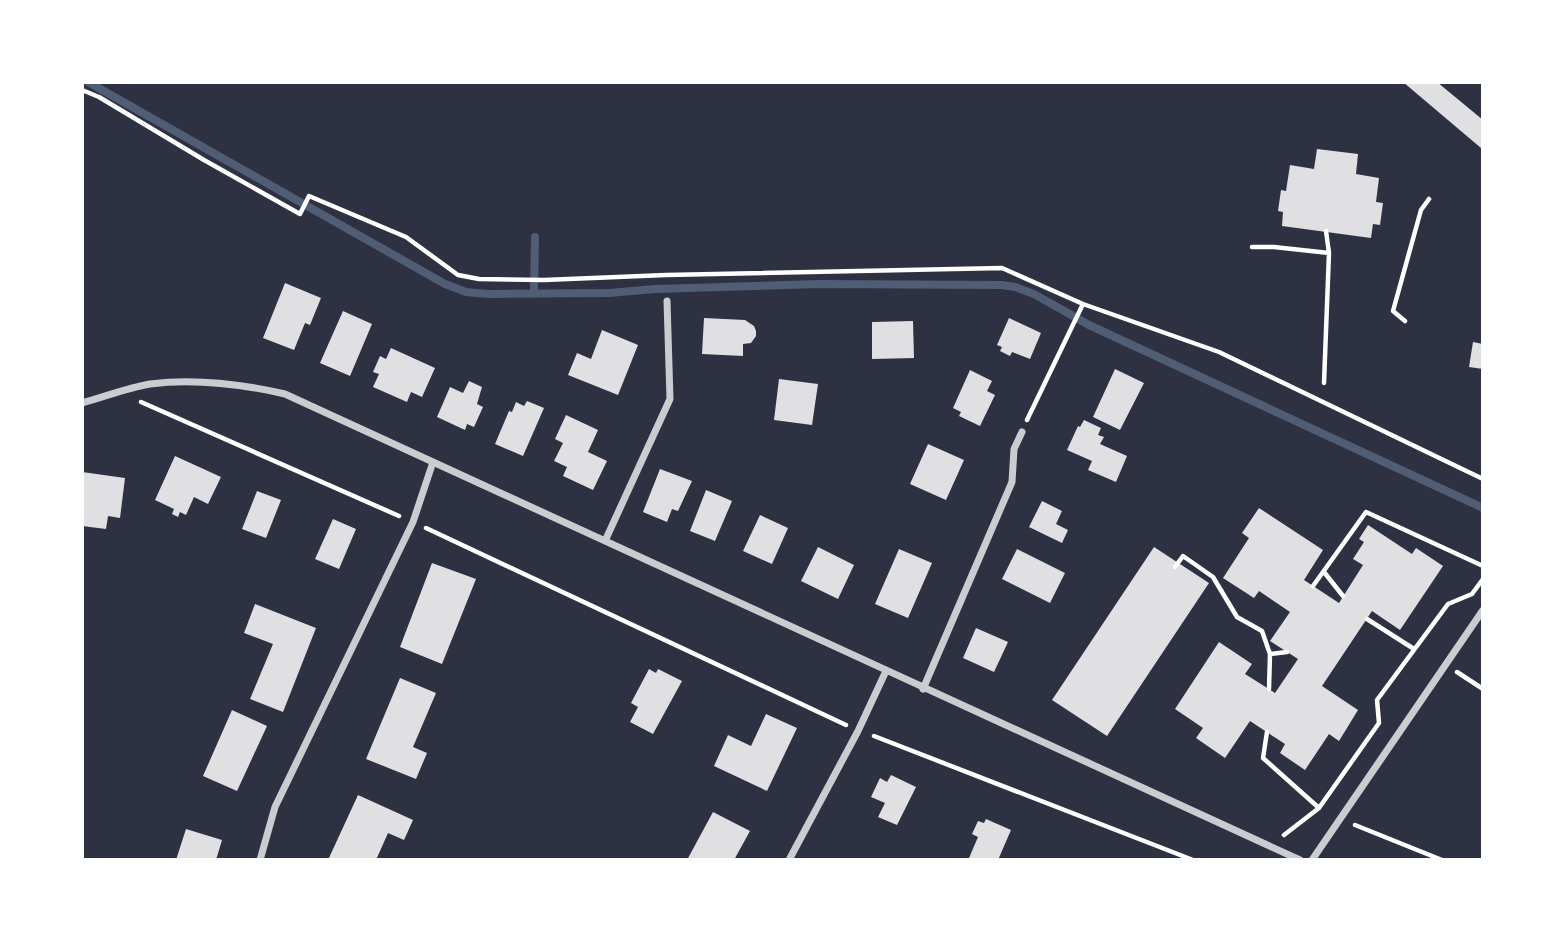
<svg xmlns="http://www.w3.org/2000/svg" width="1565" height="942" font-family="Ubuntu,sans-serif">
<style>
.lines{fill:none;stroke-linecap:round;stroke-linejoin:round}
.stream{stroke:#4f5d75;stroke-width:8}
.building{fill:#e0e0e3}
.path{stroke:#fff;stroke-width:4.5}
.minor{stroke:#caccd0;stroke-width:7}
</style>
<rect width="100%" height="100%" fill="#2d3142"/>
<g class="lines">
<path class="stream" d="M88,82l357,202 21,8 23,2 120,-1 46,-4 163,-5 184,1 13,2 19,7 55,31 394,183
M534,293l1,-56"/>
</g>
<path class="building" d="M1403,82h34l46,38v26l-2,2z
M1317,149l41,5 -2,20 23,4 -3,24 7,1 -3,22 -7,-1 -2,14 -89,-12 1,-14 -5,-1 3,-21 5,1 4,-26 24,4z
M285,283l36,15 -11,27 -5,-2 -11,27 -31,-12z
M343,311l29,13 -22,52 -30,-13z
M704,318l41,2 9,6 2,5v5l-5,7 -8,1v12l-41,-2z
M1009,318l32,15 -11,26 -18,-7 -2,4 -10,-5 2,-4 -5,-2z
M913,321l1,37 -42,1v-37z
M602,330l36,15 -20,50 -50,-20 9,-22 14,6z
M1473,342l10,2v25l-14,-2z
M391,348l44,20 -13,29 -11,-5 -4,10 -34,-15 6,-13 -6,-2 7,-16 6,3z
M1115,369l29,14 -24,47 -27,-13z
M970,370l22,11 -5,10 8,4 -15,31 -21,-10 2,-4 -8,-4z
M779,379l39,5 -6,41 -38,-5z
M469,381l13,6 -5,17 6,3 -9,20 -7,-3 -2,6 -28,-13 13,-30 13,6z
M527,401l17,7 -21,48 -28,-12 14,-33 3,1 4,-10 8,4z
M566,415l32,15 -10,22 19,9 -14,29 -30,-14 4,-9 -13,-6 9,-18 -8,-4z
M1084,420l17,8 -3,7 6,2 -4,7 27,12 -11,26 -28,-12 4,-9 -25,-11 11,-24 2,1z
M928,444l36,16 -18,40 -36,-16z
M175,456l46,21 -13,27 -14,-7 -8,18 -6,-3 -2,5 -6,-3 2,-5 -19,-9z
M660,469l32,12 -14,30 -6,-2 -5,13 -24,-10z
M82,472l43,6 -5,40 -12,-2 -2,13 -24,-3z
M706,490l26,11 -17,40 -25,-10z
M257,491l24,9 -15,38 -24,-9z
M1042,501l20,10 -6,13 12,6 -6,13 -33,-16z
M1259,508l64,42 -19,30 35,23 24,-38 -10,-6 11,-17 -5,-3 9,-14 44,29 4,-6 27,18 -43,64 -28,-19 -50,75 36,24 -19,31 -10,-7 -24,36 -25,-17 5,-9 -35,-23 -25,37 -29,-20 7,-10 -28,-19 44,-67 33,22 -7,10 30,19 23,-34 -28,-18 20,-29 -31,-21 -5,7 -31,-20 26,-40 -7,-5z
M760,515l28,13 -16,36 -29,-13z
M333,519l23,10 -17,40 -24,-10z
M818,547l36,18 -16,34 -37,-18z
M1154,547l55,36 -102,153 -55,-36z
M899,549l33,14 -24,55 -33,-14z
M1017,549l48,24 -15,30 -48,-24z
M432,563l44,16 -34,85 -42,-17z
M255,604l61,24 -33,84 -33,-13 23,-55 -29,-11z
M976,628l32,14 -14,30 -31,-14z
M649,669l7,4 2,-4 24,12 -29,53 -23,-12 8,-15 -7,-4z
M400,678l36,15 -23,54 14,6 -11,26 -50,-20z
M232,710l35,16 -30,65 -34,-15z
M766,714l31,14 -30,63 -53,-25 14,-31 23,11z
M891,775l25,12 -19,38 -19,-8 7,-14 -14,-6 9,-19 7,4z
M358,795l55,25 -9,20 -16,-7 -12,27h-48z
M713,812l37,19 -16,29h-47z
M986,819l25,11 -13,30h-26l-3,-2 9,-21 -6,-3 6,-13 6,2z
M186,829l36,11 -6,20h-40z"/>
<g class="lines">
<path class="path" d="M82,90l17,7 105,63 96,54 9,-18 97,41 52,38 21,4 65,1 122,-5 336,-7 81,36 136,48 264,127
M1326,231l3,22
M1252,247h22l55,6 -5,130
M1405,321l-12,-10 28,-101 8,-11
M141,402l258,114
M1027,420l56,-116
M426,528l420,197
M1175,567l8,-11 30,21 24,40 25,14 8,23 -1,35
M1324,572l19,24
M1313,586l53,-74 117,54
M1367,619l47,30
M1270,654l17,-2
M1457,672l26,17
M1267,732l-4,26 56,50 60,-85 -2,-23 71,-96 24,-10 11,-15
M874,736l319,124
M1355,825l87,35
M1284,835l35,-27"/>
<path class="minor" d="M82,403c22,-6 45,-15 68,-19 45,-6 91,0 135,10l1015,466
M605,541l65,-142 -3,-98
M923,689l89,-207 2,-33 8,-17
M260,860l15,-53 138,-285 20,-60
M789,860l69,-129 28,-60
M1312,860l171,-250"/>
</g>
<rect width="1565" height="942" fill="none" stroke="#ffffff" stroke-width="168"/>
</svg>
